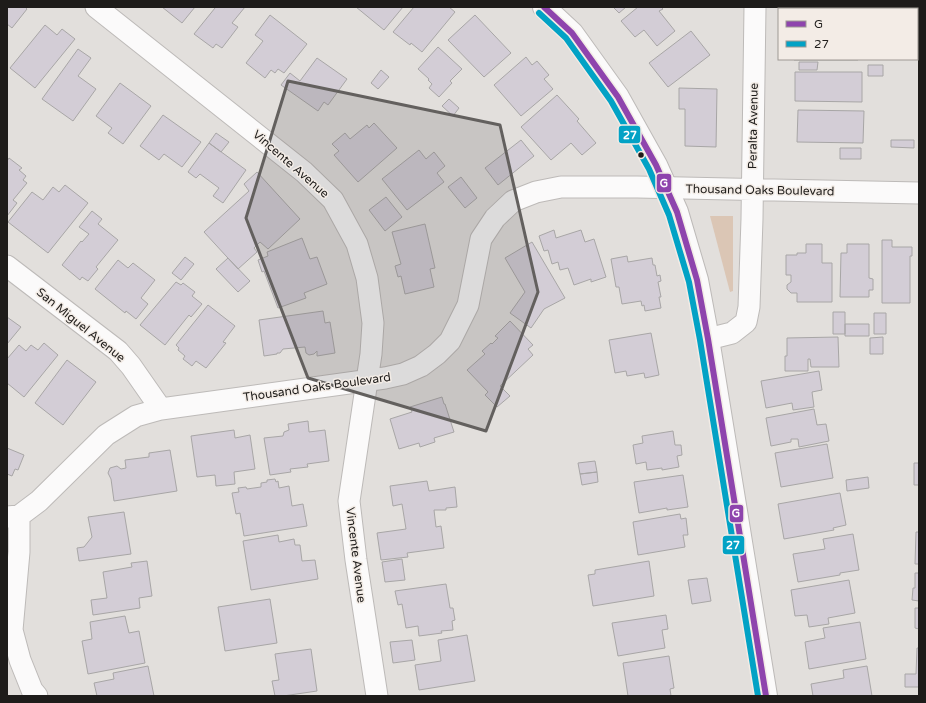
<svg xmlns="http://www.w3.org/2000/svg" width="926" height="703" font-family="'Varela Round',sans-serif">
<style>
.green{fill:#dbc6b5}
.building{fill:#d3cdd6;stroke:#a8a6a6}
.lines{fill:none;stroke-linecap:round;stroke-linejoin:round}
.minor-casing{stroke:#bdbab8;stroke-width:23}
.tertiary-casing{stroke:#bdbab8;stroke-width:24}
.minor{stroke:#fbfafa;stroke-width:21}
.tertiary{stroke:#fbfafa;stroke-width:22}
.bus-1-casing{stroke:#f3ece6;stroke-width:9}
.bus-2-casing{stroke:#f3ece6;stroke-width:9}
.bus-1{stroke:#8e44ad;stroke-width:6}
.bus-2{stroke:#02a2c5;stroke-width:6}
.marked{fill:#63605e;fill-opacity:0.2;stroke:#63605e;stroke-width:3;stroke-linejoin:round}
.bus-dot{fill:#1e1c1a;stroke:#f3ece6;stroke-width:1.5}
.labels{text-anchor:middle;dominant-baseline:central;stroke-width:3;stroke-linejoin:round;paint-order:stroke}
.street-label{font-size:12px;fill:#1e1c1a;stroke:#f3ece6}
.line-badge{stroke:#f3ece6;stroke-width:1.5}
.badge-label{font-size:11px;text-anchor:middle;font-weight:bold;fill:#fff}
</style>
<rect width="100%" height="100%" fill="#e2dfdc"/>
<path class="green" d="M710,216h23v75l-3,1z"/>
<path class="building" d="M7,7h18l2,2 -15,19 -5,-4z
M162,7h33l-13,16z
M214,7h31l-13,16 6,4 -16,21 -6,-4 -3,4 -19,-14 21,-26z
M356,7h47l-19,23z
M414,7h35l6,5 -33,40 -11,-9 -1,2 -17,-13z
M613,7h13l-7,6z
M638,7h23l2,2 -4,2 16,20 -18,15 -13,-16 -9,7 -14,-16z
M800,7h26v2h-26z
M827,7h28v2h-28z
M270,15l37,29 -23,29 -6,-4 -3,4 -4,-3 -6,8 -19,-15 17,-22 -8,-6z
M475,15l36,38 -27,24 -36,-37z
M45,25l12,10 5,-6 13,10 -40,49 -25,-20z
M691,31l19,24 -42,32 -19,-24z
M438,47l24,22 -12,12 2,2 -13,14 -10,-9 3,-4 -4,-4 1,-1 -11,-10z
M78,49l13,9 -13,18 18,13 -23,32 -31,-22z
M526,57l6,8 5,-4 12,14 -5,4 9,10 -32,27 -27,-31z
M317,58l30,21 -19,26 -4,-3 -6,9 -37,-26 9,-12 10,8z
M794,59h64v1h-64z
M799,62h19l-1,8h-18z
M868,65h15v11h-15z
M381,70l8,7 -11,12 -7,-6z
M795,72h67v30l-67,-1z
M120,83l31,23 -28,38 -15,-11 4,-5 -16,-12z
M679,88l38,1 -1,58 -31,-1v-37h-6z
M557,95l22,24 -2,2 19,22 -14,12 -11,-12 -20,17 -30,-33z
M449,99l10,9 -6,8 -11,-10z
M798,110l66,1 -1,32 -66,-1z
M163,115l38,27 -19,25 -18,-13 -5,6 -19,-14z
M374,123l23,25 -39,34 -24,-27 5,-4 -7,-7 13,-11 5,6 17,-14 2,3z
M216,133l13,9 -8,10 -12,-9z
M521,140l13,16 -36,29 -13,-17z
M891,140h23v8l-23,-1z
M209,143l37,27 -23,33 -10,-7 6,-8 -19,-14 -4,4 -8,-6z
M840,148h21v11h-21z
M419,150l7,9 8,-7 11,14 -8,7 7,9 -37,28 -25,-31z
M9,158l13,10 -3,2 7,6 -3,4 4,3 -14,17 4,3 -10,13v-55z
M257,172l43,47 -32,30 -8,-7 -6,6 3,4 -19,17 -34,-37 45,-41 -5,-7z
M461,177l16,21 -12,10 -17,-21z
M65,185l23,18 -40,50 -40,-31 24,-30 11,8 10,-13 6,5z
M386,197l16,20 -17,14 -16,-21z
M92,211l10,8 -4,5 20,16 -22,27 2,2 -10,12 -6,-4 -2,3 -18,-15 19,-24 1,1 7,-8 -10,-7z
M425,224l10,44 -5,1 4,18 -29,7 -4,-18 -3,1 -3,-11 6,-2 -9,-32z
M554,230l2,8 25,-8 4,12 9,-3 12,38 -15,5v-3l-17,6 -6,-17 -8,2 -2,-8 -6,2 -4,-14 -4,1 -5,-15z
M302,238l8,21 7,-2 10,27 -23,9 2,5 -28,10 -14,-37 -2,1 -4,-12 10,-4 -1,-4z
M882,240h10v7h20v9h-2v47h-28z
M532,242l33,56 -21,11 -13,19 -21,-15 15,-21 -20,-34z
M806,244h16v19h10v39h-35v-9h-6l-4,-4v-4l4,-3v-7h-5v-20h11v-2h9z
M847,244h22v34l4,1v11h-4v7h-29l1,-44h6z
M627,256l1,6 24,-4 1,7h2l2,11 3,-1 1,6 -3,1 3,15h-2l2,11 -16,3 -1,-6 -2,1 -1,-5 -19,3 -3,-17h-3l-5,-28z
M185,257l9,7 -13,16 -9,-7z
M228,258l22,23 -12,11 -22,-23z
M118,260l10,8 5,-5 22,17 -14,18 7,6 -12,15 -10,-8 -1,2 -30,-24z
M176,282l5,3 2,-2 12,9 -3,4 10,8 -11,13 -2,-2 -24,30 -25,-20z
M208,305l27,21 -12,16 3,1 -20,25 -10,-7 -4,5 -9,-7 2,-3 -7,-6 1,-2 -3,-3z
M323,311l2,12 5,-1 5,31 -18,3v-5l-3,3 -5,1 -3,-2 -1,-6 -22,2 -3,4h-3v1l-13,2 -5,-36z
M833,312h12v22h-12z
M874,313h12v21h-12z
M7,317l14,10 -14,17z
M510,321l23,24 -5,4 5,6 -33,31 10,10 -13,11 -12,-12 3,-3 -21,-22 18,-16 -3,-3 9,-8 1,1 6,-6 -3,-2z
M845,324h24v12h-24z
M651,333l8,42 -14,3 -1,-5 -17,3 -1,-5 -11,2 -6,-33z
M838,337l1,30h-28l-1,-8h-2v12h-23v-15h2v-18z
M883,337v17h-13v-16z
M44,343l14,12 -34,42 -17,-14v-24l12,-14 7,6 5,-6 7,5z
M67,360l29,22 -33,43 -28,-22z
M819,371l3,19 -10,2 2,15 -21,3 -1,-7 -26,5 -5,-27z
M442,397l2,7h1l9,28 -20,6 1,4 -15,5 -1,-4 -20,6 -9,-30 22,-7 -2,-5z
M814,409l3,16 9,-1 3,17 -30,6 -1,-8h-7v3l-20,4 -5,-28z
M308,421l1,11 16,-2 4,31 -22,3 1,3 -18,2 1,3 -21,3 -6,-37 19,-2 1,-4 5,-2 -1,-6z
M234,430l1,8 15,-3 5,34 -21,3 1,12 -19,2 -1,-11 -18,2 -6,-41z
M673,431l2,14h6l1,10 -5,1 2,11 -17,3v-2l-15,2 -1,-8 -10,2 -3,-19 10,-2 -1,-7z
M827,444l6,34 -52,9 -6,-34z
M7,448l17,7 -6,15 -3,-1 -3,7 -5,-2z
M170,450l7,41 -63,10 -3,-22 -3,-6 2,-5 7,-2 4,3 5,-1 -1,-8 24,-3v-4z
M595,461l2,11 -17,2 -2,-11z
M914,463h5v22h-5z
M597,472l1,10 -16,3 -2,-11z
M683,475l5,32 -21,3v-2l-28,5 -5,-31z
M868,477l1,11 -22,3 -1,-11z
M275,479l1,3 2,-1 1,7 10,-2 3,20 11,-2 4,22 -63,10 -4,-23 -4,1 -4,-21 7,-1 -1,-4 8,-1 1,2 14,-2v-4l6,-1v-2z
M427,481l2,10 26,-4 2,20 -11,1v2h-12l2,17 5,-1 3,22 -37,5 1,4 -27,3 -4,-27 29,-4 -4,-25 -9,2 -3,-20z
M840,493l6,32 -13,3 1,2 -50,9 -6,-35z
M124,512l7,42 -52,7 -2,-13 7,-1 8,-10 -4,-20z
M680,514l1,5 5,-1 2,17h-5l2,12 -47,8 -5,-33z
M916,532h3v32h-4z
M853,534l6,36 -19,3v2l-42,7 -5,-28 32,-5 -2,-10z
M278,535l1,7 15,-3 1,6h5l2,16 13,-1 3,19 -67,11 -8,-49z
M402,559l3,21 -20,2 -3,-20z
M147,561l5,35 -13,2 1,10 -47,7 -2,-15 16,-2 -4,-26 29,-5 -1,-4z
M649,561l5,35 -61,10 -5,-31 7,-1v-4z
M915,573h4v28l-7,-1 1,-12h2z
M707,578l4,23 -19,3 -4,-24z
M849,580l6,33 -27,5 1,6 -20,3 -2,-12 -12,1 -4,-26z
M446,584l4,24h3l2,12 -3,1 1,9 -12,1 1,2 -23,3 -1,-10 -12,2 -4,-24 -4,1 -3,-14z
M270,599l7,44 -52,8 -7,-44z
M915,608h4v21l-4,-1z
M666,615l2,14 -6,1 3,18 -47,8 -6,-33z
M125,616l4,17 10,-2 6,32 -57,11 -6,-33 10,-2 -2,-17z
M860,622l6,37 -57,10 -4,-27 20,-4 -2,-10z
M467,635l8,46 -56,9 -4,-25 26,-4 -3,-21z
M412,640l3,20 -22,3 -3,-21z
M917,648h2v39h-14v-13h11z
M311,649l6,42 -34,5h-8l-3,-15 7,-1 -4,-26z
M669,656l5,32 -4,1 1,7h-43l-5,-33z
M148,666l6,30h-57l-3,-13 20,-4 -1,-6z
M867,666l5,30h-59l-2,-12 33,-6 -1,-8z"/>
<g class="lines">
<g class="minor-casing">
<path id="minor" d="M96,7l208,165 29,28 24,44 10,34 6,45 -2,31 -22,147 7,59 21,136
M7,266l111,85 13,15 30,43
M708,339l24,-6 14,-11 3,-15 3,-88 3,-212
M19,516v36l-7,78 8,30 12,30 5,6
M7,517l12,-1 20,-15 67,-66 30,-19 25,-7 224,-31 18,-4 18,-8 16,-12 13,-13 18,-36 13,-66 14,-21 18,-17 23,-9 25,-5h76l282,6"/>
</g>
<g class="tertiary-casing">
<path id="tertiary" d="M544,7l28,26 46,64 38,68 21,47 20,68 11,59 58,357"/>
</g>
<use href="#minor" class="minor"/>
<use href="#tertiary" class="tertiary"/>
<g class="bus-1-casing">
<path id="bus-1" d="M544,7l28,26 46,64 38,68 21,47 20,68 11,59 58,357"/>
</g>
<g class="bus-2-casing">
<path id="bus-2" d="M539,13l27,25 45,63 38,68 20,46 20,67 11,58 58,356"/>
</g>
<use href="#bus-1" class="bus-1"/>
<use href="#bus-2" class="bus-2"/>
</g>
<path class="marked" d="M288,81l212,44 38,167 -52,139 -178,-53 -62,-160z"/>
<circle class="bus-dot" cx="641" cy="155" r="3.5"/>
<g class="labels">
<g class="street-label">
<text transform="translate(753 126) rotate(-89)">Peralta Avenue</text>
<text transform="translate(291 164) rotate(41)">Vincente Avenue</text>
<text transform="translate(760 190) rotate(1)">Thousand Oaks Boulevard</text>
<text transform="translate(81 325) rotate(39)">San Miguel Avenue</text>
<text transform="translate(317 387) rotate(-8)">Thousand Oaks Boulevard</text>
<text transform="translate(356 555) rotate(83)">Vincente Avenue</text>
</g>
</g>
<g class="line-badge">
<rect x="618" y="125" width="23" height="19" rx="4" fill="#02a2c5"/>
<rect x="656" y="173" width="16" height="20" rx="4" fill="#8e44ad"/>
<rect x="729" y="504" width="15" height="19" rx="4" fill="#8e44ad"/>
<rect x="722" y="535" width="23" height="20" rx="4" fill="#02a2c5"/>
</g>
<g class="badge-label">
<text x="630" y="139">27</text>
<text x="664" y="187">G</text>
<text x="736" y="517">G</text>
<text x="733" y="549">27</text>
</g>
<rect width="926" height="703" fill="none" stroke="#1e1c1a" stroke-width="16"/>
<rect x="778" y="8" width="140" height="52" fill="#f3ece6" stroke="#9e9994"/>
<rect x="786" y="21" width="20" height="6" fill="#8e44ad" stroke="#9e9994"/>
<text x="814" y="28" font-size="12" fill="#1e1c1a">G</text>
<rect x="786" y="41" width="20" height="6" fill="#02a2c5" stroke="#9e9994"/>
<text x="814" y="48" font-size="12" fill="#1e1c1a">27</text>
</svg>
